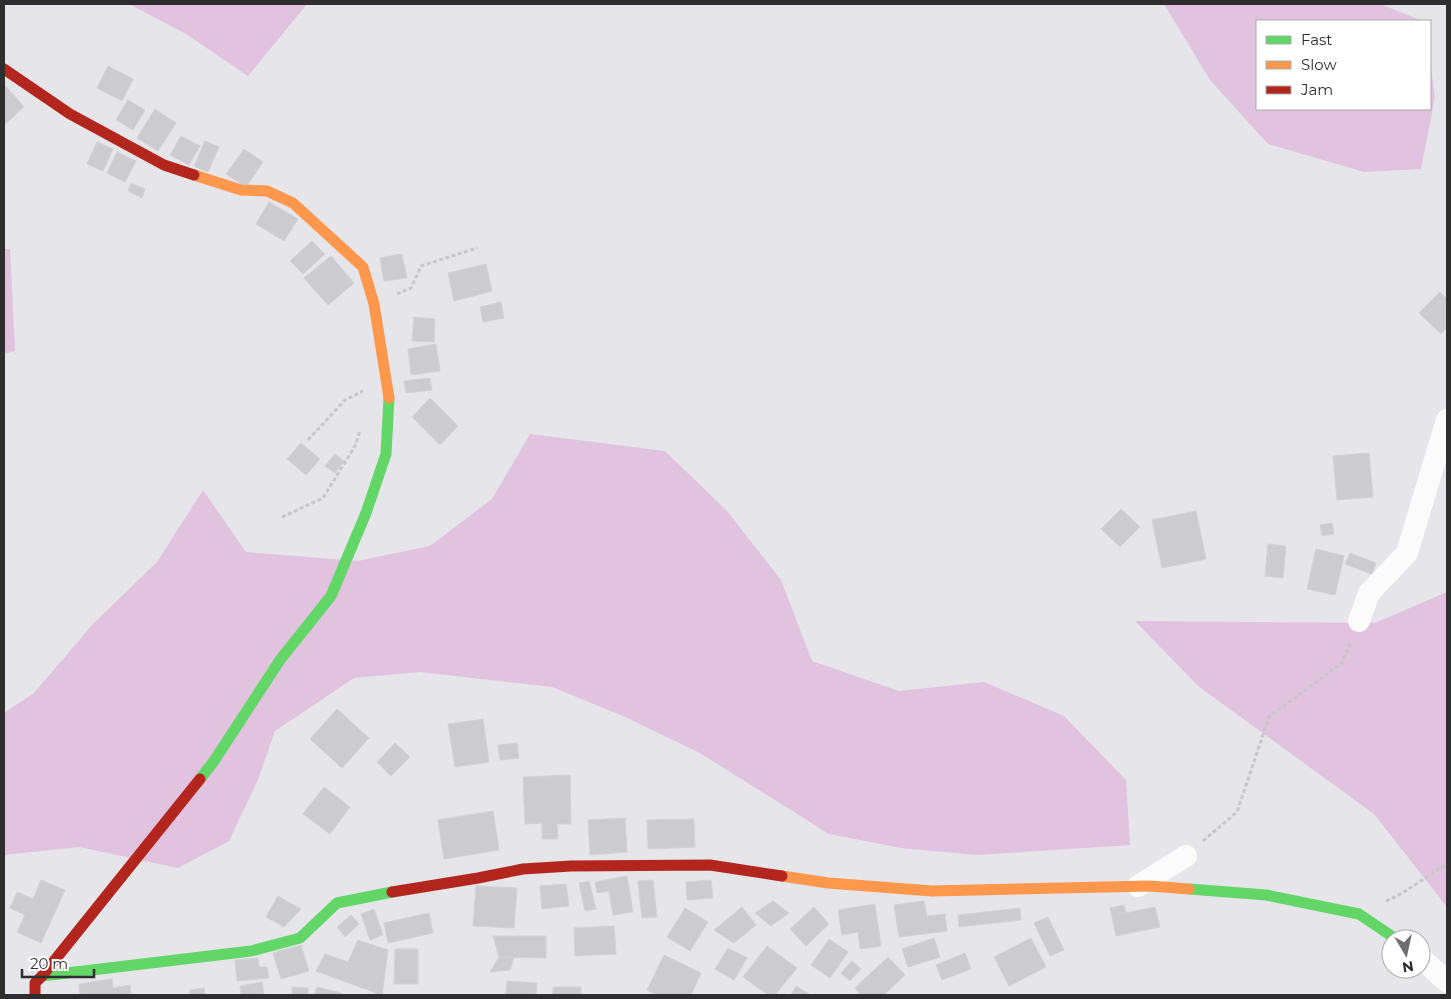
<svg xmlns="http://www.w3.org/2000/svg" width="1451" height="999" font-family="Montserrat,sans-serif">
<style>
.green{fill:#e1c2df}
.building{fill:#ccccd0;stroke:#d1d1d6}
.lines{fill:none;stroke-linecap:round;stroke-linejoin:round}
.path{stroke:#c7c7c7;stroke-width:3;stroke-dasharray:4 2.5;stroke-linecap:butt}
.street{stroke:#fbfbfc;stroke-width:22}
.fast{stroke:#63d668;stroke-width:11}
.slow{stroke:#ff974d;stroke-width:11}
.jam{stroke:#b3261e;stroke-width:11}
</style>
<rect width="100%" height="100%" fill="#e5e5ea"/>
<path class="green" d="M129,4h178l-59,72 -62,-42z
M1164,4h216l43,17h-166v88h173v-48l5,36 -14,72 -57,3 -96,-28 -58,-64z
M4,249h6l5,102 -11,3z
M530,434l135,17 62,60 54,69 31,81 87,30 85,-9 80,34 62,64 4,65 -153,10 -76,-7 -72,-14 -131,-82 -75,-36 -71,-29 -132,-15 -66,6 -79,53 -18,51 -28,59 -51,27 -99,-21 -75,8v-142l30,-20 59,-69 64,-62 46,-72 43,62 112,9 72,-15 62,-47z
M1447,592v315l-73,-93 -176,-128 -63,-65 240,2z"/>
<path class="building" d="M108,66l25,13 -11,22 -25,-13z
M5,85l19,22 -20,18v-39z
M128,100l17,10 -12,20 -17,-10z
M155,109l21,14 -18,28 -21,-13z
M181,136l19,10 -11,19 -19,-10z
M205,141l14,6 -11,25 -14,-6z
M97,142l16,7 -10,22 -16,-7z
M244,149l19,13 -17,25 -20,-13z
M117,152l19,9 -11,21 -18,-9z
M131,183l14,6 -3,9 -14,-7z
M269,202l29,17 -14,22 -28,-17z
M312,241l13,13 -22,20 -13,-13z
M402,254l5,24 -23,3 -4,-23z
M331,256l23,27 -26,22 -24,-27z
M486,264l6,27 -38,10 -6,-28z
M1440,292l7,7v28l-6,7 -22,-21z
M501,302l3,16 -21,4 -3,-15z
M414,317l21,2 -1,23 -22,-1z
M436,344l4,27 -29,4 -3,-26z
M430,378l2,12 -26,3 -2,-12z
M430,398l28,28 -18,19 -28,-28z
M301,443l19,16 -14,16 -19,-16z
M1369,453l4,44 -36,3 -4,-44z
M335,454l9,7 -9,12 -10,-7z
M1121,509l19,18 -20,20 -19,-18z
M1196,511l10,48 -44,9 -10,-48z
M1332,523l2,11 -12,2 -2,-11z
M1268,544l18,2 -3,32 -18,-2z
M1316,549l28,7 -9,39 -28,-6z
M1350,553l26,10 -4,11 -27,-10z
M337,709l32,29 -27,30 -32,-29z
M483,719l6,43 -34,5 -7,-43z
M395,743l15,14 -19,19 -14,-14z
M517,743l2,15 -19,2 -2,-15z
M570,775l1,49h-14l1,15h-16v-16l-17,1 -2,-47z
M324,787l26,20 -20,27 -27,-20z
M493,811l6,39 -55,9 -6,-39z
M625,818l2,34 -37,3 -2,-35z
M694,819l1,28 -47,2 -1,-29z
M627,876l6,36 -20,3 -4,-24 -12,2 -2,-11z
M41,880l24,10 -24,53 -24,-11 8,-17 -15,-7 7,-16 16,7z
M653,880l4,37 -15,1 -4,-37z
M711,880l2,18 -26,2 -1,-18z
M589,881l7,28 -11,2 -6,-28z
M566,884l3,22 -27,3 -2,-23z
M476,886l41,2 -3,40 -41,-2z
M278,896l23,13 -17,18 -18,-10z
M773,901l16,12 -18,13 -16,-13z
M924,901l3,15 18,-2 2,17 -48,6 -5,-32z
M875,904l6,42 -21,3 -2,-17 -16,3 -4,-25z
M1124,905l2,8 29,-6 5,20 -44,9 -6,-28z
M742,907l14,18 -22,18 -20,-13z
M814,907l15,17 -23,22 -16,-17z
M685,908l23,14 -18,29 -23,-14z
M1020,908l1,12 -62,7 -1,-12z
M374,909l9,26 -13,5 -9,-26z
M429,913l4,20 -45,10 -4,-20z
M351,915l8,9 -14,13 -8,-10z
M1048,917l16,33 -14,6 -16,-33z
M614,926l2,28 -41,2 -1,-28z
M493,936h53v22l-47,-1z
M934,938l6,19 -32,10 -6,-18z
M1031,938l15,29 -37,19 -15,-29z
M829,939l19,13 -18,26 -19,-13z
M358,940l30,10 -6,45 -66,-24 9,-17 23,8z
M301,945l8,26 -28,8 -8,-26z
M767,946l30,22 -22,27h-7l-25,-18z
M728,948l19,10 -13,22 -19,-11z
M395,949h23v35h-24z
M965,953l6,16 -29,11 -6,-15z
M664,955l37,18 -10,22h-35l-9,-5z
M499,957h15l-4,13 -20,2z
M888,957l17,18 -21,20h-23l-6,-7z
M258,958l1,9h8l2,11 -32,3 -2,-21z
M852,961l9,8 -11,12 -9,-8z
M112,979l1,9 17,-3 1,10h-51l-1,-11z
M507,981l30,2 -1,12h-30z
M262,982l2,13h-23l-1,-9z
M796,986l15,9h-20z
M292,987l16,1v7h-16z
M317,987l24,6 -1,2h-26z
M553,987h28v8h-28z
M204,988l1,7h-16l1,-5z"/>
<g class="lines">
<path class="path" d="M397,294l14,-6 10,-22 56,-18
M308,440l37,-40 18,-9
M282,517l41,-19 32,-52 5,-15
M1203,841l34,-29 32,-95 74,-55 8,-21
M1386,901l13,-6 48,-31"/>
<path class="street" d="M1359,621l10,-28 38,-40 40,-133
M1138,886l48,-30
M1421,958l26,24"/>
<path class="fast" d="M200,779l14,-18 66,-101 51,-64 35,-83 20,-59 3,-56
M1189,889l77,6 93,19 37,25
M42,976l209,-25 49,-13 37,-35 55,-11"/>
<path class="slow" d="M194,175l47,15 26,1 26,12 70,64 11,37 15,94
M782,876l46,7 104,8 218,-5 39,3"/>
<path class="jam" d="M4,69l66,45 94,51 30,10
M392,892l86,-14 45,-9 48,-3 139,-1 72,11
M35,995v-12l7,-7 158,-197"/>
</g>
<rect width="1451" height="999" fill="none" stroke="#2e2e2e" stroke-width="10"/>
<rect x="1256" y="20" width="175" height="90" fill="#ffffff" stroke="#ababab"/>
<rect x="1266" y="36" width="25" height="8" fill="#63d668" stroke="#ababab"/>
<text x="1301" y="45" font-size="15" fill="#2e2e2e">Fast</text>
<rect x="1266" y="61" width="25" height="8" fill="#ff974d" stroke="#ababab"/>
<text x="1301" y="70" font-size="15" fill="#2e2e2e">Slow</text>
<rect x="1266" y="86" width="25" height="8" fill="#b3261e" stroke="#ababab"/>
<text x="1301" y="95" font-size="15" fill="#2e2e2e">Jam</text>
<g transform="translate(1406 954) rotate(171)"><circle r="24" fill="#ffffff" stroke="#ababab"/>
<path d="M0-4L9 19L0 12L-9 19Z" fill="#6e6e70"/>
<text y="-8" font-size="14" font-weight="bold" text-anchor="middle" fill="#2e2e2e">N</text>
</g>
<path d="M22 969v8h72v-8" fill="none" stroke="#2e2e2e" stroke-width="2.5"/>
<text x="30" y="969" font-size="15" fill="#2e2e2e" stroke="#ffffff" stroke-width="4" paint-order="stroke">20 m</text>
</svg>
